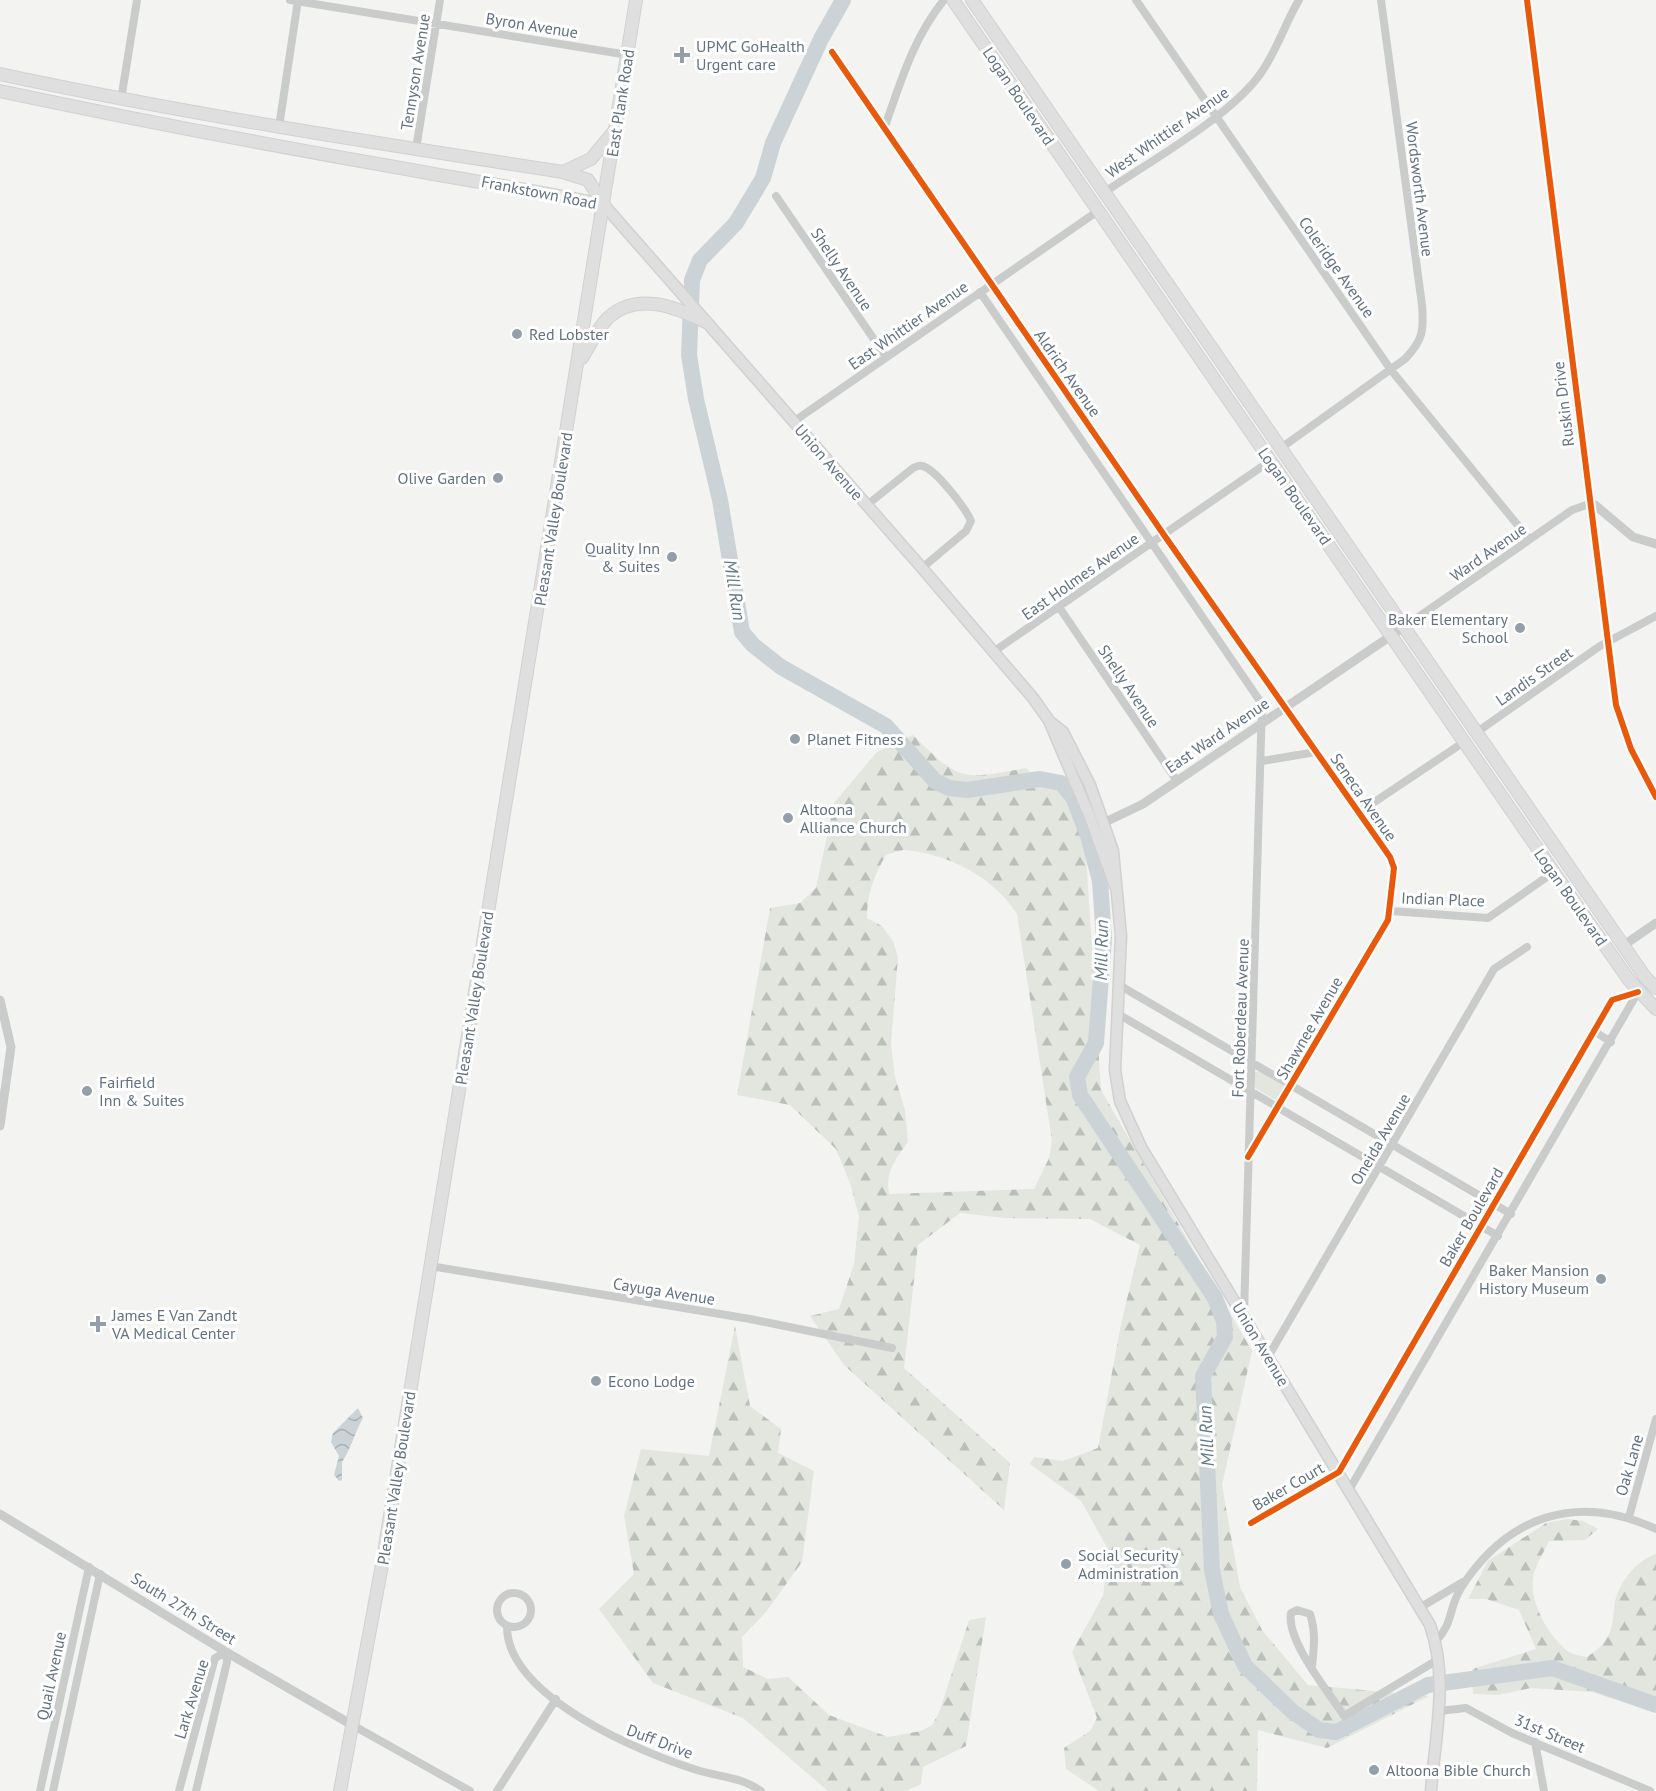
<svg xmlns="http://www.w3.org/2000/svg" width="1656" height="1791" font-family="'PT Sans',sans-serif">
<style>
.green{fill:#e2e6df}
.forest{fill:url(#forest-firs);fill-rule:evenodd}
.water{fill:url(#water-waves)}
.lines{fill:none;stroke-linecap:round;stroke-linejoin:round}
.river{stroke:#cbd3d6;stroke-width:16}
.secondary-casing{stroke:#d0d1d1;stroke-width:13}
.primary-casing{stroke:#d0d1d0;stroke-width:14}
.minor{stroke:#cacccc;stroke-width:8}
.tertiary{stroke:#cacccc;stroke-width:9}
.secondary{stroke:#dfdfe0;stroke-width:10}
.primary{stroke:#dfdfe0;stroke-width:12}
.cycleway-casing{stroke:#fff;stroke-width:10}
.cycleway{stroke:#e8590c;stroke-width:6}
.poi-dot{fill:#959fa9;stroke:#fff;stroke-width:2}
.labels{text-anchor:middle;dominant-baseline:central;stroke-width:6;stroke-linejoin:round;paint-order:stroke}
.street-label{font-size:16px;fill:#637282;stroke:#fff}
.poi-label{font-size:16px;fill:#637282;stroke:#fff;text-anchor:start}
.water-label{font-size:18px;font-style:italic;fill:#637a86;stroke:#fff}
</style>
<defs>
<pattern id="forest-firs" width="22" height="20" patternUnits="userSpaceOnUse" patternTransform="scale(1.5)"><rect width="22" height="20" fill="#e2e6df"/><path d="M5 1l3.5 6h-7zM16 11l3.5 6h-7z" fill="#bbbfba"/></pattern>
<pattern id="water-waves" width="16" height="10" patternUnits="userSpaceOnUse" patternTransform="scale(1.5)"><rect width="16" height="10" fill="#cbd3d6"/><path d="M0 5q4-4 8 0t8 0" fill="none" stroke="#a8b0b3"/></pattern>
</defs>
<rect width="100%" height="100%" fill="#f3f3f1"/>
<path class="green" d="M1259,1071l26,16 -8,14 -22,-13v-16z"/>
<path class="forest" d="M913,735c47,47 49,45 113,33l18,17 20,7 20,32 17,266 151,261 -30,134 18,102 22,43 46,55 121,11 -102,52 -69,-18 -1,61h-158l-33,-22 -2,-21 26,-17 7,-13 -25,-66 31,-56 6,-45 -28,-50 -51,-37 4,-7 29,4 35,-13 23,-124 19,-79 -50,-26 -85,-1 -45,-5 -42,32 -14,123 106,95 -6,47 -160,-145 -34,-49 29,-7 15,-45 5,-48 -9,-33 -14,-34 -46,-44 -53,-10 33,-187 30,-5 16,-15 18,-85 43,-51zM903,850c43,3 90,26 114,64l35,227 -3,17 -15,31 -145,5c-4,-22 6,-34 19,-52l-3,-32 -10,-33 -4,-33 7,-87 -5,-16 -11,-15 -15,-8c0,-24 7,-43 19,-63z
M735,1326l15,80 31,23 -3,24 36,18 -12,91 -36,50 -24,25 1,30 25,12 20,-2 41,38 59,22 33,-6 11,-6 7,-12 30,-93 17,-3 -20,129 -43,21 -2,17 -15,7h-78l-85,-73 -90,-35 -54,-74 35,-35 -10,-58 17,-67 68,7z
M1567,1519l16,2 15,8 -13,11 -36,1c-5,11 -15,26 -16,38 -3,25 16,58 36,73 5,3 12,4 18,5 10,-7 17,-12 22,-23 5,-10 4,-22 6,-32 4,-20 22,-42 41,-48v159l-64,-21 -61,-4 -33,7 -25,-1 -1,-25 64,-20 -17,-39 -33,-11h-18l20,-38 58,-38z"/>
<path class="water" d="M358,1408l5,10c-8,14 -13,33 -21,44v18l-3,1 -5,-6 5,-19 -8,-14 2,-9z"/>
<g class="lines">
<path class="river" d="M843,0l-22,39 -48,104 -10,35 -27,45 -36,37 -8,20 -3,75 7,44 24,101 22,132 11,13 28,22 105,59 49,55 14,7 18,2 73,-11 21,4 12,14 15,39 12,45 4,58 -8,104 -19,34 3,18 135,203 9,23 1,16 -22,39 9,194 9,44 24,52 48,46 26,18 17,2 92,-47 124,-17 104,37"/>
<g class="secondary-casing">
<path id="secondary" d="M604,205l318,363 111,130 17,24 13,10 27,53 23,66 8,85 -6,134 5,31 21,46 289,478c19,54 5,110 1,166
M1050,723l40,94 25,69"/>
</g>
<g class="primary-casing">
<path id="primary" d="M953,0l627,910 49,70 27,29
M972,0l673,977 11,11
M0,74c187,40 375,69 563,98l25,8 16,25
M0,91c137,29 274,55 412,79 64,12 128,21 192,35
M563,172l28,-13 25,-30
M582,358c8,-13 15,-29 26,-40 29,-27 68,-11 98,4
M340,1791l42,-226 254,-1565"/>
</g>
<path class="minor" d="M290,0l338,55
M1136,0l255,370 138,169
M832,52l332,483 226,322 4,11 -6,52 -140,237
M121,100l16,-100
M279,127l19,-127
M884,129c16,-45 29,-91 60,-129
M416,149l24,-149
M1105,192c44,-30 122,-74 153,-115 18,-23 26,-52 41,-77
M776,196l110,161
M980,292l282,412 -18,610
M793,422l305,-211
M1281,448l124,-89c18,-19 19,-28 17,-54l-41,-305
M867,505l46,-37c2,-1 7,-3 9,-2 13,2 44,43 49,55l-5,10 -44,37
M1059,607l118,174
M1404,627l168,-117 17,-6
M993,652l277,-191
M1477,732l123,-86 56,-30
M1262,761l54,-9
M1358,813l106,-71
M1391,911l97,7 66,-46
M1119,985l392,229
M1118,1014l380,222
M1594,1031l17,11
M430,1266l320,53 142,29
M1268,1357l226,-388 33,-22
M1349,1490l289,-498
M1629,1517l27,-98
M1251,1523l88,-51 273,-472 26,-8
M497 1610a17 17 0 1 1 34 0a17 17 0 1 1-34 0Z
M1421,1607l42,-25
M507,1626c-1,70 134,127 190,144 22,7 45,7 64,21
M1436,1641c18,-19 12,-32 25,-53 46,-72 116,-96 195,-59
M1312,1666c2,-18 4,-34 -2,-52l-13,-4 -6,3c-5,28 38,79 53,103l95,-57
M1439,1711l27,-3 46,25 138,58
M354,1726l116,65
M1535,1742l9,49
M40,1791l49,-224
M53,1791l47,-217
M179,1791l36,-133 11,-6 1,10 -31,129
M497,1791l59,-92"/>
<path class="tertiary" d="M1527,0l89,705 15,44 25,48
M1589,504l6,1 38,32 23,7
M1097,826l46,-22 261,-177
M1624,945l32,-22
M0,1000l11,47 -11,79
M0,1514l226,138 128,74"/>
<use href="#secondary" class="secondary"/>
<use href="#primary" class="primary"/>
<g class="cycleway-casing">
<path id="cycleway" d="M1527,0l89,705 15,44 25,48
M832,52l332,483 226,322 4,11 -6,52 -140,237
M1251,1523l88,-51 273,-472 26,-8"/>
</g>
<use href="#cycleway" class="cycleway"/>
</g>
<g class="poi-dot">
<path d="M679 46h6v6h6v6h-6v6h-6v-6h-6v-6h6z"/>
<circle cx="517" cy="334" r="6"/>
<circle cx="498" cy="478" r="6"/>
<circle cx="672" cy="557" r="6"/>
<circle cx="1520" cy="628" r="6"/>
<circle cx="795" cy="739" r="6"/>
<circle cx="788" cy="818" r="6"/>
<circle cx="87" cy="1091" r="6"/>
<circle cx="1601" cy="1279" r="6"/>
<path d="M95 1315h6v6h6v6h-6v6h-6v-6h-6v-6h6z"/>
<circle cx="596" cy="1381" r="6"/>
<circle cx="1066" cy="1564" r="6"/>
<circle cx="1374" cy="1770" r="6"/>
</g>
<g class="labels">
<g class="street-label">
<text transform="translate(532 25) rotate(9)">Byron Avenue</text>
<text transform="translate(415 72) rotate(-81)">Tennyson Avenue</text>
<text transform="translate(1019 96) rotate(56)">Logan Boulevard</text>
<text transform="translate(620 103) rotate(-81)">East Plank Road</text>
<text transform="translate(1167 132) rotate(-35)">West Whittier Avenue</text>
<text transform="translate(1420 189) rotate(83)">Wordsworth Avenue</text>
<text transform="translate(539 192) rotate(11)">Frankstown Road</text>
<text transform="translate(1337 267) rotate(55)">Coleridge Avenue</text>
<text transform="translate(842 269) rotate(56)">Shelly Avenue</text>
<text transform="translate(908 325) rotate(-35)">East Whittier Avenue</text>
<text transform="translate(1068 373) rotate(55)">Aldrich Avenue</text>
<text transform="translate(1563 404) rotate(-97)">Ruskin Drive</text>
<text transform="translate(829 462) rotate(49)">Union Avenue</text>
<text transform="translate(1295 496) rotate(55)">Logan Boulevard</text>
<text transform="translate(553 519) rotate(-81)">Pleasant Valley Boulevard</text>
<text transform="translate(1488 552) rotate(-35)">Ward Avenue</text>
<text transform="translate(1080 576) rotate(-35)">East Holmes Avenue</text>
<text transform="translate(1534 676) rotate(-35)">Landis Street</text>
<text transform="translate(1129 686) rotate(56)">Shelly Avenue</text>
<text transform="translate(1217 735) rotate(-34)">East Ward Avenue</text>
<text transform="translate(1364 797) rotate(55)">Seneca Avenue</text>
<text transform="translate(1571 897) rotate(55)">Logan Boulevard</text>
<text transform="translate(1443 899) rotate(2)">Indian Place</text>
<text transform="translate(474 998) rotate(-81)">Pleasant Valley Boulevard</text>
<text transform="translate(1240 1018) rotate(-88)">Fort Roberdeau Avenue</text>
<text transform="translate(1309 1028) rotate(-60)">Shawnee Avenue</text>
<text transform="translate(1380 1139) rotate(-60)">Oneida Avenue</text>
<text transform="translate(1471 1217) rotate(-60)">Baker Boulevard</text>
<text transform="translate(664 1291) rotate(9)">Cayuga Avenue</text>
<text transform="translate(1261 1344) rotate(59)">Union Avenue</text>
<text transform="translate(1629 1465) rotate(-74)">Oak Lane</text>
<text transform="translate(396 1478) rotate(-81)">Pleasant Valley Boulevard</text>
<text transform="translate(1288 1486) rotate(-30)">Baker Court</text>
<text transform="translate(184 1608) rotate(32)">South 27th Street</text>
<text transform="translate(51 1676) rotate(-78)">Quail Avenue</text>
<text transform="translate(191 1699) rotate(-73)">Lark Avenue</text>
<text transform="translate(1550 1733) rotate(23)">31st Street</text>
<text transform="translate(660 1741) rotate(21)">Duff Drive</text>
</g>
<g class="poi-label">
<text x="696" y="46">UPMC GoHealth<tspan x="696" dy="18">Urgent care</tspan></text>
<text x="529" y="334">Red Lobster</text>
<text x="486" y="478" text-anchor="end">Olive Garden</text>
<text x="660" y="548" text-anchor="end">Quality Inn<tspan x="660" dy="18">&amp; Suites</tspan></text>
<text x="1508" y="619" text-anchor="end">Baker Elementary<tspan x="1508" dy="18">School</tspan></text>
<text x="807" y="739">Planet Fitness</text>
<text x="800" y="809">Altoona<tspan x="800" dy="18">Alliance Church</tspan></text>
<text x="99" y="1082">Fairfield<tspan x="99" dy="18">Inn &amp; Suites</tspan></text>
<text x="1589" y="1270" text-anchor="end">Baker Mansion<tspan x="1589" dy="18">History Museum</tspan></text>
<text x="112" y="1315">James E Van Zandt<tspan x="112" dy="18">VA Medical Center</tspan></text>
<text x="608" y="1381">Econo Lodge</text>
<text x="1078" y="1555">Social Security<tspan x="1078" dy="18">Administration</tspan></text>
<text x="1386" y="1770">Altoona Bible Church</text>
</g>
<g class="water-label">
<text transform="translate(735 590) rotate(81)">Mill Run</text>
<text transform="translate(1101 950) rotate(-89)">Mill Run</text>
<text transform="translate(1206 1436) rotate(-93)">Mill Run</text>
</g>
</g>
</svg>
